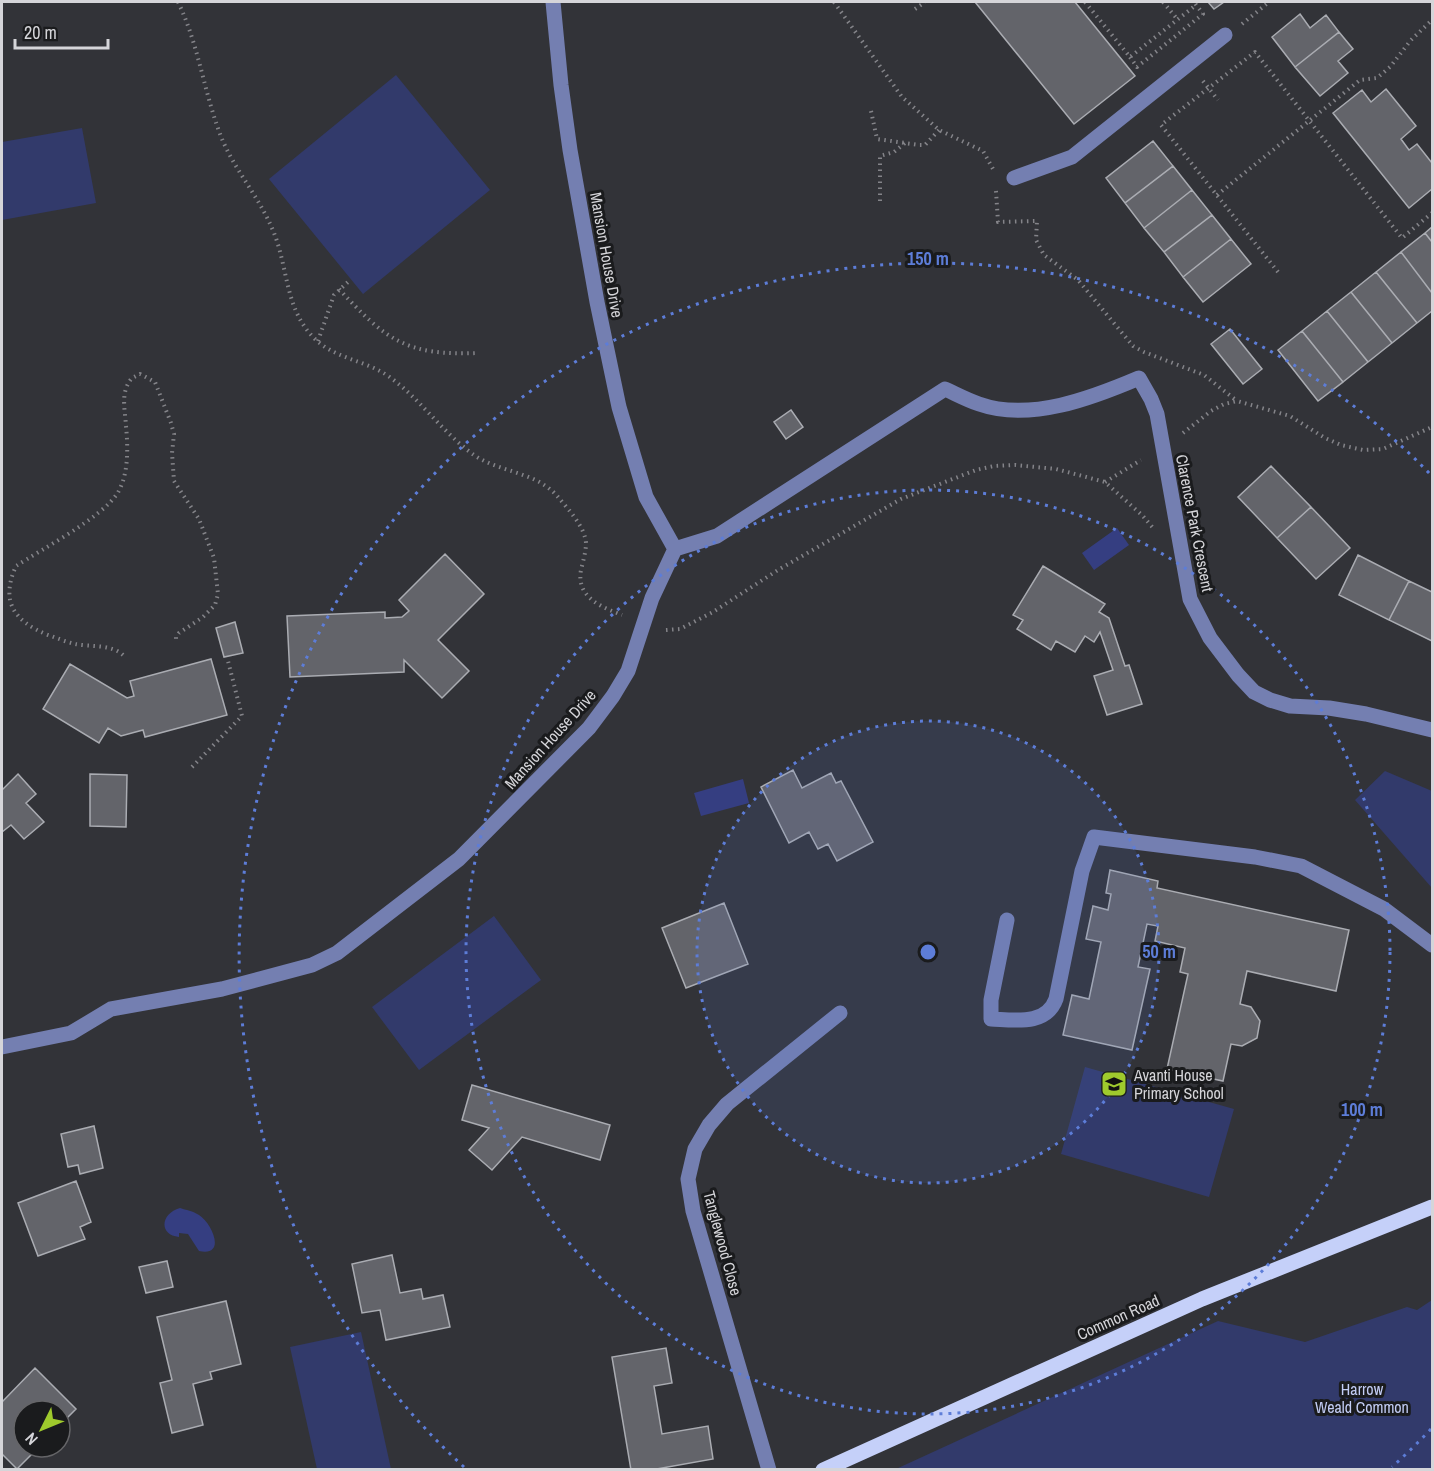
<svg xmlns="http://www.w3.org/2000/svg" width="1434" height="1471" font-family="'Archivo Narrow',sans-serif">
<style>
.green{fill:#323a6b}
.water{fill:#353e81}
.building{fill:#63646a;stroke:#aaacb2;stroke-width:1.5}
.lines{fill:none;stroke-linecap:round;stroke-linejoin:round}
.path{stroke:#848489;stroke-width:4;stroke-dasharray:1.5 4.5;stroke-linecap:butt}
.minor{stroke:#747fb1;stroke-width:15}
.major{stroke:#c5d0f9;stroke-width:15}
.ring{fill:none;stroke:#5d7dd8;stroke-width:3;stroke-dasharray:3 6}
.labels{text-anchor:middle;dominant-baseline:central;stroke-width:6;stroke-linejoin:round;paint-order:stroke}
.street-label{font-size:16px;fill:#d5d5d9;stroke:#1a1b1d}
.poi-label{font-size:16px;fill:#d5d5d9;stroke:#1a1b1d;text-anchor:start}
.park-label{font-size:16px;fill:#c3cdf5;stroke:#1a1b1d}
.centre{fill:#5d7dd8;stroke:#1a1b1d;stroke-width:3}
.ring-label{font-size:18px;text-anchor:middle;font-weight:bold;fill:#5d7dd8;stroke:#1a1b1d;stroke-width:6;stroke-linejoin:round;paint-order:stroke}
</style>
<rect width="100%" height="100%" fill="#323338"/>
<path class="green" d="M396,75l94,115 -127,104 -94,-115z
M82,128l14,75 -94,17v-78z
M1385,771l47,20v97l-77,-88z
M494,916l47,64 -122,90 -47,-63z
M1085,1067l149,42 -25,88 -148,-43z
M1432,1300v169h-536l322,-148 87,21 102,-35 10,3z
M361,1332l30,137h-74l-27,-122z"/>
<path class="water" d="M1117,528l12,17 -35,25 -12,-17z
M743,779l6,24 -48,13 -7,-23z
M180,1208c6,2 13,3 19,7 13,8 28,42 0,36l-11,-17 -9,-1v4c-21,-2 -18,-24 1,-29z"/>
<path class="building" d="M975,2h100l60,74 -61,48z
M1208,2h16l-10,7z
M1300,14l10,14 16,-13 13,17 -44,35 -23,-30z
M1339,32l14,17 -15,12 10,12 -28,23 -25,-29z
M1386,89l30,37 -15,13 8,11 8,-6 15,19v26l-23,19 -76,-95 29,-23 9,12z
M1153,141l20,25 -48,37 -19,-25z
M1173,166l19,24 -48,38 -19,-25z
M1192,190l20,25 -48,37 -20,-24z
M1212,215l19,24 -48,38 -19,-25z
M1432,227v15l-7,-9z
M1425,233l7,9v51l-31,-41z
M1231,239l20,25 -48,38 -20,-25z
M1401,252l31,41v18l-15,12 -41,-51z
M1376,272l41,51 -25,20 -41,-51z
M1351,292l41,51 -24,19 -41,-51z
M1327,311l41,51 -25,20 -41,-51z
M1230,329l32,40 -19,15 -32,-40z
M1302,331l41,51 -25,19 -40,-51z
M791,410l12,17 -17,12 -12,-17z
M1271,466l40,41 -34,31 -39,-41z
M1311,507l39,41 -34,31 -39,-41z
M445,554l39,40 -46,46 31,31 -27,27 -38,-38v12l-114,5 -3,-61 98,-4v6l17,-1 7,-6 -10,-11z
M1358,555l51,26 -20,39 -50,-25z
M1043,566l62,38 -6,8 10,6 16,48 4,-1 13,39 -35,11 -13,-39 19,-6 -13,-38 -6,10 -9,-6 -10,16 -19,-11 -5,9 -34,-21 6,-9 -10,-5z
M1409,581l23,11v49l-43,-21z
M235,622l8,31 -19,4 -8,-29z
M211,659l16,56 -82,22 -2,-7 -22,6 -13,-8 -9,15 -56,-34 27,-45 57,34 7,-2 -4,-15z
M793,770l9,18 29,-15 5,10 5,-2 32,61 -36,19 -9,-17 -10,5 -9,-17 -20,11 -28,-56z
M18,774l18,20 -10,9 18,19 -20,17 -13,-14 -9,7v-42z
M90,774l37,1 -1,52 -36,-1z
M1110,870l48,11 -1,7 192,42 -13,61 -89,-20 -7,33 11,3 9,14 -3,17 -15,8 -11,-2 -8,37 -56,-12 21,-95 -8,-2 5,-24 -30,-7 3,-15 -11,-2 -9,43 12,2 -18,81 -69,-15 9,-40 17,4 12,-57 -15,-3 7,-33 15,4 3,-16 -5,-1z
M724,903l24,61 -62,24 -24,-60z
M472,1085l138,40 -10,35 -78,-23 -30,33 -23,-20 20,-22 -27,-8z
M94,1126l9,42 -23,6 -2,-9 -10,2 -7,-33z
M76,1181l15,41 -11,5 5,12 -47,17 -20,-53z
M392,1255l8,38 21,-4 2,10 20,-4 7,32 -64,13 -6,-30 -18,3 -10,-49z
M167,1261l6,26 -27,6 -7,-26z
M226,1301l15,63 -31,8 2,7 -19,5 10,41 -31,8 -12,-50 12,-3 -15,-63z
M666,1348l6,35 -18,3 8,48 46,-8 5,33 -62,11h-20l-19,-113z
M35,1368l41,41 -16,16v-14h-36v36h15l-22,22 -15,-15v-52z"/>
<g class="lines">
<path class="path" d="M178,2c21,43 26,92 44,137 13,31 36,57 49,87 18,38 12,82 44,113 22,21 52,21 76,39 30,22 52,55 83,77 26,18 62,16 84,42 10,12 27,30 28,46 0,9 -3,18 -5,27 -5,27 20,37 41,45
M834,2l68,95 37,33 44,21 10,18
M1085,2l45,55 66,-52
M1163,2l15,18
M915,9l10,-7
M1242,24l27,-22
M1130,57l7,10 66,-53 -9,-12
M1203,81l15,19
M871,111l6,28 42,6h6l14,-15
M996,191l2,31 39,-1 -1,19 8,15 34,25 55,66 11,6 60,23 33,26
M1217,195l143,-115 17,-2 13,-11 21,-27 21,-20
M880,201v-45l14,-4 11,-9
M1278,272l-117,-147 94,-73 147,186 30,-25
M339,289c47,51 67,67 139,64
M318,341l16,-46 15,-14
M1183,433l28,-22 13,-7 13,-3 53,15 35,22 16,7 22,5 20,-1 49,-22
M1105,482l36,-22
M666,630l14,-1 33,-17 65,-42 123,-71 75,-29 18,-4 21,-1 41,4 49,13 37,33 12,14
M123,655c-12,-11 -33,-8 -48,-11 -9,-2 -18,-6 -27,-9 -34,-14 -48,-33 -32,-69 26,-17 85,-48 101,-72 12,-19 11,-47 9,-68 -1,-17 -6,-34 6,-48l8,-4 15,8 16,41 3,11 -2,19 2,28 25,38 15,39 4,36 -3,11 -12,12 -24,16 -3,4v4
M192,767l50,-51 -14,-55"/>
<path class="minor" d="M1014,178l58,-21 153,-122
M675,549l42,-13 228,-147c11,5 22,11 34,15 51,18 113,-6 160,-26l12,21 6,15 33,185 20,39 28,37 16,17 16,8 20,6 39,2 37,6 66,16
M1007,920l-16,80v19c24,1 55,7 65,-20l26,-128 12,-34 161,20 46,9 83,43 48,36
M2,1047l69,-14 40,-24 111,-20 90,-24 25,-12 122,-94 130,-131 24,-32 15,-25 24,-73 23,-49 -29,-52 -27,-90 -22,-105 -27,-152 -9,-65 -8,-83
M769,1470l-76,-259 -5,-32 7,-30 14,-24 18,-21 113,-91"/>
<path class="major" d="M823,1470l379,-171 230,-92"/>
</g>
<circle cx="928" cy="952" r="231" fill="#5d7dd8" fill-opacity=".12"/>
<g class="ring">
<circle cx="928" cy="952" r="231"/>
<circle cx="928" cy="952" r="462"/>
<path d="M1431 1429A693 693 0 0 1 1392 1467M464 1467A693 693 0 1 1 1431 475"/>
</g>
<defs>
<g id="school-square" transform="scale(1.35)"><rect x="-9" y="-9" width="18" height="18" rx="4" fill="#9fca2d" stroke="#1a1b1d"/><path d="M0-5L7-2L0 1L-7-2ZM-4 1L0 2.5L4 1V4Q0 6-4 4Z" fill="#111"/></g>
</defs>
<g fill-rule="evenodd">
<use href="#school-square" x="1114" y="1084"/>
</g>
<g class="labels">
<g class="street-label">
<text transform="translate(607 255) rotate(80)">Mansion House Drive</text>
<text transform="translate(1195 523) rotate(79)">Clarence Park Crescent</text>
<text transform="translate(550 739) rotate(-48)">Mansion House Drive</text>
<text transform="translate(723 1243) rotate(75)">Tanglewood Close</text>
<text transform="translate(1118 1317) rotate(-24)">Common Road</text>
</g>
<g class="poi-label">
<text x="1134" y="1075">Avanti House<tspan x="1134" dy="18">Primary School</tspan></text>
</g>
<g class="park-label">
<text x="1362" y="1389">Harrow<tspan x="1362" dy="18">Weald Common</tspan></text>
</g>
</g>
<circle cx="928" cy="952" r="9" class="centre"/>
<g class="ring-label">
<text x="928" y="265">150 m</text>
<text x="1159" y="958">50 m</text>
<text x="1362" y="1116">100 m</text>
</g>
<rect width="1434" height="1471" fill="none" stroke="#d5d5d9" stroke-width="6"/>
<g transform="translate(42 1429) rotate(227)"><circle r="28" fill="#1a1b1d" stroke="#656568" stroke-width="1.5"/>
<path d="M0-4.5L10 22L0 15L-10 22Z" fill="#9fca2d"/>
<text y="-9" font-size="16" font-weight="bold" text-anchor="middle" fill="#d5d5d9">N</text>
</g>
<path d="M15 39v9h93v-9" fill="none" stroke="#d5d5d9" stroke-width="3"/>
<text x="24" y="39" font-size="18" fill="#d5d5d9" stroke="#1a1b1d" stroke-width="4.5" paint-order="stroke">20 m</text>
</svg>
